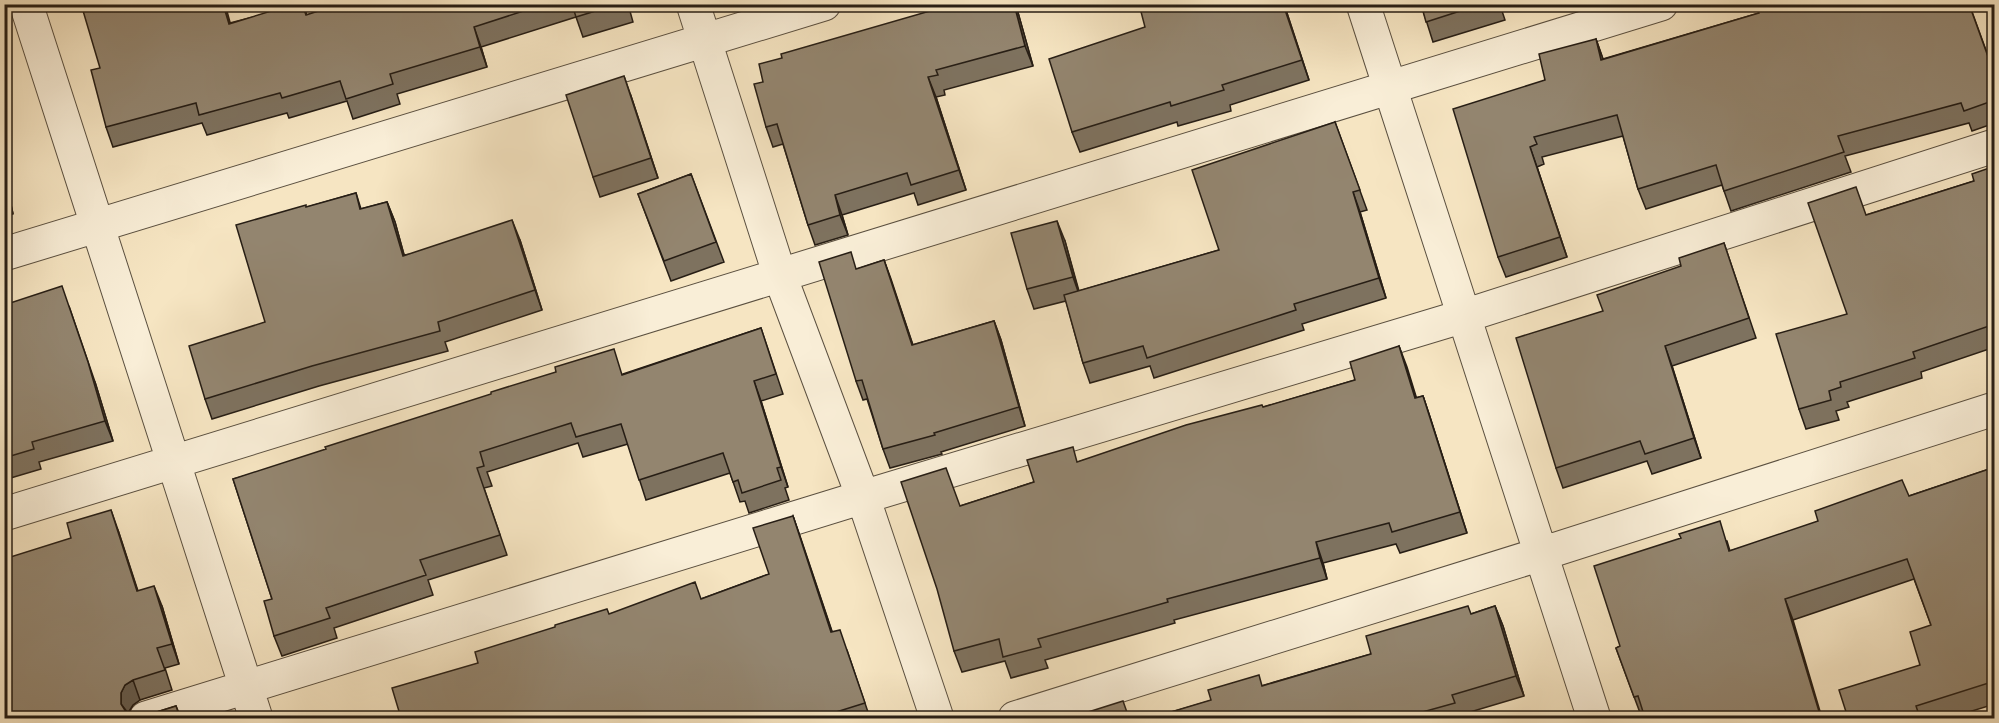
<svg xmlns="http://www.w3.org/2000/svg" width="1999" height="723" font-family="'IM FELL Great Primer',serif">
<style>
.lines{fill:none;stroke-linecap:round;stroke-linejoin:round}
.street-casing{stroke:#5b5040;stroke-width:35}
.street{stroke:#f9eed7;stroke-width:33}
.wall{fill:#7e725f;stroke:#271e15;stroke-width:1.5}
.shaded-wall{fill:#675d4e;stroke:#271e15;stroke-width:1.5}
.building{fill:#93856f;stroke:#271e15;stroke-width:1.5}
</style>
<rect width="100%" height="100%" fill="#f6e5c2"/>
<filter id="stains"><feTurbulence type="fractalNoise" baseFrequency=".00333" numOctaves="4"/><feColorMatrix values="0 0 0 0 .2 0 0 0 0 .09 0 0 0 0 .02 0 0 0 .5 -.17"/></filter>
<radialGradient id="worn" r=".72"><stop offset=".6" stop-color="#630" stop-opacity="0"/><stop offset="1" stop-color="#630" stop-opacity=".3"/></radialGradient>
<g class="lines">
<g class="street-casing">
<path id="street" d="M26,4l230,714
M693,4l87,272 83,221 74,221
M1363,4l231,714
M4,254l820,-250
M4,514l1657,-510
M146,718l717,-221 601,-181 530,-170
M1015,718l526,-164 453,-145"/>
</g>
<use href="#street" class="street"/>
</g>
<path class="wall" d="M303,4l4,11 33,-11h288l5,18 -50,15 -7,-20 -95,30 6,20 -90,27 3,10 -47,15 -6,-18 -58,17 -2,-5 -80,22 -5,-12 -89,24 -7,-20 124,-104z
M1284,4l25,76 -79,25 1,6 -53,15 -1,-4 -97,30 -8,-20z
M1421,4h93l-13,4 4,12 -72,22z
M1756,4h227l-12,5 24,66v48l-23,8 -3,-8 -124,33 6,16 -120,39 -9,-26 -76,24 -8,-20 -15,-53 -81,21 2,7 -7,3 30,90 -61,20 -8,-20 47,-177 51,-41 7,20 156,-46z
M1017,9l16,57 -89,24 1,5 -9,2 30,93 -48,15 -4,-12 -72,22 6,20 -33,10 -7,-20 -25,-81 -10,3 -7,-20z
M631,96l27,82 -58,19 -7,-20z
M1335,122l32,88 -7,2 26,86 -84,26 2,6 -150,48 -4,-12 -60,17 -7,-20 -17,-62 -32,8 -7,-20 38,-48 14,50 140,-41z
M1995,166v181l-74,25 1,6 -75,24 2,5 -13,4 3,9 -33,9 -7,-20 48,-95 19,-99 108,-34z
M4,173l9,41 -9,2z
M691,174l33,88 -53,19 -33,-87z
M356,193l5,16 26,-7 8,20 9,33 116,-15 22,70 -97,32 3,9 -129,35 -107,33 -7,-20 60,-77 42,-115z
M1724,243l32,95 -84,28 29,92 -49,16 -5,-13 -84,27 -7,-20 125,-202z
M884,260l29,85 81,-24 7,19 24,86 -84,26 1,2 -52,14 -7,-19 -16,-50 -4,1 -7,-19 1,-112z
M4,305l91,77 18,59 -74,21 2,7 -37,11z
M761,328l22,66 -22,7 27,86 -3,1 4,12 -40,13 -4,-12 -5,1 -10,-29 -84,27 -18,-56 -45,13 -5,-14 -91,29 5,14 -8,2 23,67 -79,25 5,15 -99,33 3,10 -55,18 -8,-20 -2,-37 -39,-120 390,-105z
M1399,346l17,52 7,-2 7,21 37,116 -67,20 -4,-9 -73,19 4,16 -153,41 1,3 -130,37 3,8 -37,10 -6,-17 -43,11 -8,-21 6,-145 74,-24 44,-20 277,-82z
M1995,467v237l-46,14h-101l72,-53 11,-40 -17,-46 -121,41 -151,98 -26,-70 4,-2 61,-108 46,3 3,10 179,-55z
M793,516l39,116 15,18 23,68h-469l77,-55 131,-49 92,-15 68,-25z
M118,530l20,61 24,15 17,58 -14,4 7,22 -32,10 -7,5 -5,8 7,3h9l32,-10 5,12h-177l67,-180z
M1495,606l8,20 21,70 -64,19 1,3h-310l220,-64 100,-40z"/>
<path class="shaded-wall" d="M223,4h2l11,40 -7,-20z
M1014,4h1l2,5 16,57 -8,-20z
M1283,4h1l25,76 -7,-20z
M474,27l7,20 6,20 -7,-20z
M1596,39l7,20 -2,1z
M624,76l7,20 27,82 -7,-20z
M928,77l8,20 30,93 -7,-20z
M1530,147l7,20 30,90 -7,-20z
M4,173l9,41 -7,-20 -2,-8z
M1353,192l7,20 26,86 -7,-20z
M835,195l7,20 6,20 -8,-20z
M387,202l8,20 15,54 -7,-20z
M512,220l8,20 22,70 -7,-20z
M1057,221l8,20 15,56 -7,-20z
M884,260l7,19 28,85 -7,-19z
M69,306l26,76 18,59 -8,-20z
M994,321l7,19 24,86 -6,-19z
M1399,346l8,21 16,52 -8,-21z
M1665,346l7,20 29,92 -7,-20z
M754,381l7,20 27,86 -7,-20z
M1423,396l7,21 37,116 -7,-21z
M111,510l7,20 26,81 -7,-20z
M793,516l7,20 39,116 -8,-20z
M1316,542l7,21 4,16 -7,-21z
M154,586l8,20 17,58 -7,-20z
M1785,599l8,21 29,98h-1z
M1495,606l8,20 21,70 -8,-20z
M133,680l7,20 -7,5 -5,8 -7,-9v-11l4,-8z"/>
<path class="building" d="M81,4h142l6,20 65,-20h8l4,11 34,-11h205l-71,23 6,20 -90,27 3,10 -47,15 -6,-18 -58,17 -2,-5 -81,22 -3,-12 -90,24 -15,-57 9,-2z
M572,4h46l-42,13z
M954,4h60l11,42 -89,24 2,5 -10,2 31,93 -48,15 -4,-12 -72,22 5,20 -32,10 -31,-101 -11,3 -12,-43 9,-2 -4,-18 23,-6 -1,-4z
M1139,4h144l19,56 -80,25 2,5 -53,16 -1,-4 -98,30 -23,-73 96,-32z
M1421,4h61l-56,18z
M1756,4h213l26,72v24l-31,11 -3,-8 -123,33 6,16 -120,39 -8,-26 -78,24 -21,-74 -83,22 3,7 -7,3 30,90 -62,20 -45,-148 92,-29 -6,-26 57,-15 5,21 158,-47z
M624,76l27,82 -58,19 -27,-82z
M1335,122l25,68 -7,2 26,86 -85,26 2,6 -149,48 -4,-12 -60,17 -19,-68 155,-45 -27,-80z
M1995,166v158l-82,28 2,6 -75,24 1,5 -12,4 2,9 -32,9 -23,-75 71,-20 -39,-111 48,-16 10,28 108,-34 -2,-7z
M691,174l25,68 -52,19 -26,-67z
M356,193l4,16 27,-7 16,54 109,-36 23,70 -97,32 2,9 -128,35 -107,33 -16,-53 76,-24 -29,-97 70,-20v2z
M1057,221l16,56 -46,12 -16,-56z
M1724,243l25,75 -84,28 29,92 -49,16 -5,-13 -84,27 -40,-130 87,-27 -6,-16 84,-29 -2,-8z
M851,252l5,17 28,-9 28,85 82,-24 25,86 -85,26 1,2 -52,14 -21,-69 -6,1 -37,-119z
M62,286l26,76 17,59 -73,21 2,7 -30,9v-153z
M761,328l15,46 -22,7 27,86 -4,1 4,12 -39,13 -4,-13 -5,2 -10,-29 -84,27 -18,-56 -45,13 -5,-14 -91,29 4,14 -7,2 23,67 -80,25 6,15 -100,33 4,10 -56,18 -10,-35 8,-2 -39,-120 93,-30 -1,-2 166,-53v-2l65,-20 -1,-5 59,-18 8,26z
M1399,346l16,52 8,-2 37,116 -68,20 -3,-9 -73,19 4,16 -153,41 1,3 -130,37 3,8 -38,10 -4,-18 -45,12 -17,-62 -36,-107 45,-14 14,38 74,-24 -7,-22 46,-13 4,15 109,-37 76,-20 1,2 92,-27 -5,-18z
M1995,467v214l-79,25 4,12h-72l-9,-28 81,-25 -10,-33 21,-7 -24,-66 -122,40 36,119h-176l-7,-22 -4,1 -18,-49 4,-2 -26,-80 87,-28 -2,-4 41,-13 9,30 89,-30 -3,-10 87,-31 7,16z
M111,510l26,81 17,-5 18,58 -15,4 8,22 -32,10 -8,5 -4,8v11l5,8 9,4h9l32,-10 4,12h-176v-159l67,-21 -4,-15z
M793,516l38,116 9,-2 25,73 -48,15h-416l-9,-30 86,-25 -3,-11 80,-25v-2l52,-16 2,5 86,-32 6,17 68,-25 -16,-46z
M1468,606l3,8 24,-8 21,70 -64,19 3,8 -54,15h-250l60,-18 -3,-10 51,-15 3,11 109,-32 -5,-18z
M1123,701l6,17h-42l-2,-5z"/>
<rect width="1999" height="723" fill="none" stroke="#f6e5c2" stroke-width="24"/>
<rect x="6" y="6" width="1987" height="711" fill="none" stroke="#271e15" stroke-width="3"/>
<rect x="12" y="12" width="1975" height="699" fill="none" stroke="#271e15" stroke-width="1.5"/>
<rect width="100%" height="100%" filter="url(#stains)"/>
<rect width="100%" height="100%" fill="url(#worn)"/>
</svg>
